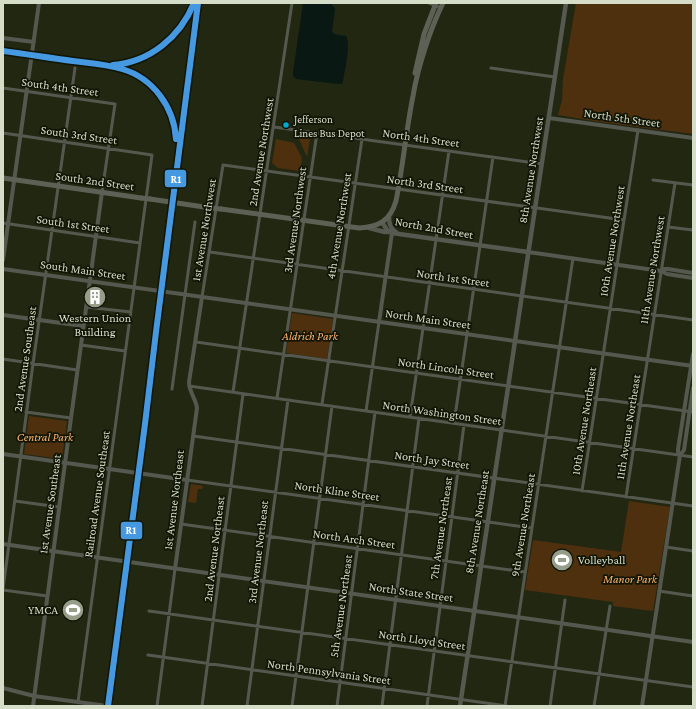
<svg xmlns="http://www.w3.org/2000/svg" width="696" height="709" font-family="'Crimson Pro',serif">
<style>
.green{fill:#4e300f}
.water{fill:#091813}
.lines{fill:none;stroke-linecap:round;stroke-linejoin:round}
.minor{stroke:#55584e;stroke-width:3}
.tertiary{stroke:#55584e;stroke-width:4}
.secondary{stroke:#565950;stroke-width:4.5}
.primary{stroke:#5d6055;stroke-width:5}
.primary-bridge{stroke:#5d6055;stroke-width:5}
.rail-1-casing{stroke:#111506;stroke-width:9}
.rail-1{stroke:#4699e1;stroke-width:6}
.bus-dot{fill:#00a9ce;stroke:#111506;stroke-width:1.5}
.labels{text-anchor:middle;dominant-baseline:central;stroke-width:3.5;stroke-linejoin:round;paint-order:stroke}
.bus-label{font-size:11px;fill:#d5dcc7;stroke:#111506;text-anchor:start}
.street-label{font-size:12px;fill:#d5dcc7;stroke:#111506}
.poi-label{font-size:12px;fill:#d5dcc7;stroke:#111506}
.park-label{font-size:12px;font-style:italic;fill:#fdb372;stroke:#111506}
.line-badge{stroke:#111506;stroke-width:1.5}
.badge-label{font-size:11px;text-anchor:middle;font-weight:bold;fill:#fff}
</style>
<rect width="100%" height="100%" fill="#222712"/>
<path class="green" d="M576,3h117v131l-93,-12 -42,-7 4,-15 1,-21z
M298,137l12,2 -3,18z
M276,139l18,4 8,15 -2,13 -22,-3 -6,-5z
M292,313l41,6 -6,40 -41,-6z
M29,416l38,5 -5,38 -38,-5z
M191,484l12,2 -1,3h-4l-2,14 -8,-1z
M629,501l41,6 -17,104 -40,-5v-4l-88,-12 8,-50 88,12z"/>
<path class="water" d="M303,3h27l4,4 1,3 -3,21 2,3 12,2c5,9 -1,34 -3,45l-1,3h-4l-42,-5 -3,-3v-4z"/>
<g class="lines">
<path class="minor" d="M429,3l12,5
M491,68l64,9
M3,88l112,16 -13,88
M274,127l268,37
M3,133l149,22 -74,547
M653,180l40,5
M3,223l137,20
M668,227l25,3
M210,252l483,68
M202,297l21,-132 401,55
M86,307l45,5
M196,342l497,70
M81,345l44,6
M3,359l74,11
M189,386l504,71
M172,389l23,-167
M233,392l59,-389
M277,398l40,-265
M322,404l40,-265
M366,411l13,-89
M26,412l45,6
M410,417l39,-266
M454,423l39,-266
M193,436l500,70
M187,480l345,48
M582,491l56,-361
M626,497l49,-314
M15,501l44,6
M181,524l344,48
M666,547l27,4
M3,589l30,-225 42,-296
M3,590l44,6
M659,591l34,5
M149,611l544,76
M148,655l359,51
M157,706l18,-137
M202,706l41,-312
M247,706l41,-306
M292,706l40,-300
M337,706l38,-294
M382,706l37,-288
M427,706l37,-281
M505,706l68,-448
M550,706l15,-106
M594,706l16,-100"/>
<path class="tertiary" d="M3,38l31,4
M549,118l144,20
M528,252l133,19 6,3 26,4
M3,260l36,-257
M3,269l690,97
M661,271l3,-2h4l25,4
M3,315l80,11
M379,322l13,-89
M3,454l184,26
M680,455l4,-5 9,-62
M3,544l690,98
M175,569l22,-161c-1,-9 -8,-16 -8,-26l13,-85
M3,688l31,8 73,10
M33,706l38,-288 31,-226
M642,706l38,-251 -2,-3v-3l15,-95"/>
<path class="secondary" d="M389,215c0,9 1,13 8,18
M382,222l5,8 5,3 136,19
M369,228l16,4h6
M460,706l106,-703"/>
<path class="primary" d="M415,73l9,-39 12,-31
M3,178l138,20
M150,199l61,9
M221,209l138,19c20,-1 31,-7 37,-27 7,-35 10,-70 17,-105 5,-30 17,-66 30,-93"/>
<path class="primary-bridge" d="M141,198l9,1
M211,208l10,1"/>
<g class="rail-1-casing">
<path id="rail-1" d="M3,51c23,3 47,7 70,10 16,2 33,3 49,8 31,9 52,38 54,70
M113,65c37,-3 67,-28 81,-62
M108,706l37,-282 11,-92 42,-329"/>
</g>
<use href="#rail-1" class="rail-1"/>
</g>
<defs>
<g id="building-disc" transform="scale(1.15)"><circle r="9.5" fill="#969d88" stroke="#111506"/><path d="M-4-6H4V6H1V3H-1V6H-4ZM-2.5-4.3h1.7v1.8h-1.7ZM.8-4.3h1.7v1.8H.8ZM-2.5-1h1.7V.8h-1.7ZM.8-1h1.7V.8H.8Z" fill="#fff"/></g>
<g id="stadium-disc" transform="scale(1.15)"><circle r="9.5" fill="#969d88" stroke="#111506"/><path d="M0-5a6.5 5 0 1 0 0 10a6.5 5 0 1 0 0-10ZM-3.5-1.8h7v3.6h-7Z" fill="#fff"/></g>
</defs>
<g fill-rule="evenodd">
<use href="#building-disc" x="95" y="297"/>
<use href="#stadium-disc" x="562" y="560"/>
<use href="#stadium-disc" x="73" y="610"/>
</g>
<circle class="bus-dot" cx="286" cy="125" r="3.5"/>
<g class="labels">
<g class="bus-label">
<text x="294" y="119">Jefferson<tspan x="294" dy="14">Lines Bus Depot</tspan></text>
</g>
<g class="street-label">
<text transform="translate(60 87) rotate(8)">South 4th Street</text>
<text transform="translate(622 118) rotate(8)">North 5th Street</text>
<text transform="translate(79 135) rotate(8)">South 3rd Street</text>
<text transform="translate(421 138) rotate(8)">North 4th Street</text>
<text transform="translate(261 152) rotate(-81)">2nd Avenue Northwest</text>
<text transform="translate(531 170) rotate(-81)">8th Avenue Northwest</text>
<text transform="translate(95 181) rotate(8)">South 2nd Street</text>
<text transform="translate(425 184) rotate(8)">North 3rd Street</text>
<text transform="translate(295 220) rotate(-82)">3rd Avenue Northwest</text>
<text transform="translate(73 224) rotate(8)">South 1st Street</text>
<text transform="translate(339 226) rotate(-81)">4th Avenue Northwest</text>
<text transform="translate(434 228) rotate(10)">North 2nd Street</text>
<text transform="translate(204 230) rotate(-81)">1st Avenue Northwest</text>
<text transform="translate(612 241) rotate(-81)">10th Avenue Northwest</text>
<text transform="translate(83 270) rotate(8)">South Main Street</text>
<text transform="translate(652 270) rotate(-81)">11th Avenue Northwest</text>
<text transform="translate(453 278) rotate(8)">North 1st Street</text>
<text transform="translate(428 319) rotate(8)">North Main Street</text>
<text transform="translate(25 359) rotate(-82)">2nd Avenue Southeast</text>
<text transform="translate(446 368) rotate(8)">North Lincoln Street</text>
<text transform="translate(442 413) rotate(8)">North Washington Street</text>
<text transform="translate(584 421) rotate(-81)">10th Avenue Northeast</text>
<text transform="translate(628 427) rotate(-81)">11th Avenue Northeast</text>
<text transform="translate(432 460) rotate(8)">North Jay Street</text>
<text transform="translate(337 491) rotate(8)">North Kline Street</text>
<text transform="translate(97 494) rotate(-82)">Railroad Avenue Southeast</text>
<text transform="translate(174 500) rotate(-83)">1st Avenue Northeast</text>
<text transform="translate(50 504) rotate(-82)">1st Avenue Southeast</text>
<text transform="translate(477 522) rotate(-81)">8th Avenue Northeast</text>
<text transform="translate(523 525) rotate(-81)">9th Avenue Northeast</text>
<text transform="translate(441 528) rotate(-82)">7th Avenue Northeast</text>
<text transform="translate(354 539) rotate(8)">North Arch Street</text>
<text transform="translate(214 549) rotate(-83)">2nd Avenue Northeast</text>
<text transform="translate(258 552) rotate(-83)">3rd Avenue Northeast</text>
<text transform="translate(411 592) rotate(8)">North State Street</text>
<text transform="translate(341 606) rotate(-82)">5th Avenue Northeast</text>
<text transform="translate(422 640) rotate(8)">North Lloyd Street</text>
<text transform="translate(329 672) rotate(8)">North Pennsylvania Street</text>
</g>
<g class="poi-label">
<text x="95" y="318">Western Union<tspan x="95" dy="14">Building</tspan></text>
<text x="578" y="560" text-anchor="start">Volleyball</text>
<text x="58" y="610" text-anchor="end">YMCA</text>
</g>
<g class="park-label">
<text x="310" y="336">Aldrich Park</text>
<text x="45" y="437">Central Park</text>
<text x="630" y="579">Manor Park</text>
</g>
</g>
<g class="line-badge">
<rect x="164" y="169" width="23" height="19" rx="4" fill="#4699e1"/>
<rect x="120" y="521" width="23" height="19" rx="4" fill="#4699e1"/>
</g>
<g class="badge-label">
<text x="176" y="183">R1</text>
<text x="131" y="534">R1</text>
</g>
<rect width="696" height="709" fill="none" stroke="#d5dcc7" stroke-width="8"/>
</svg>
